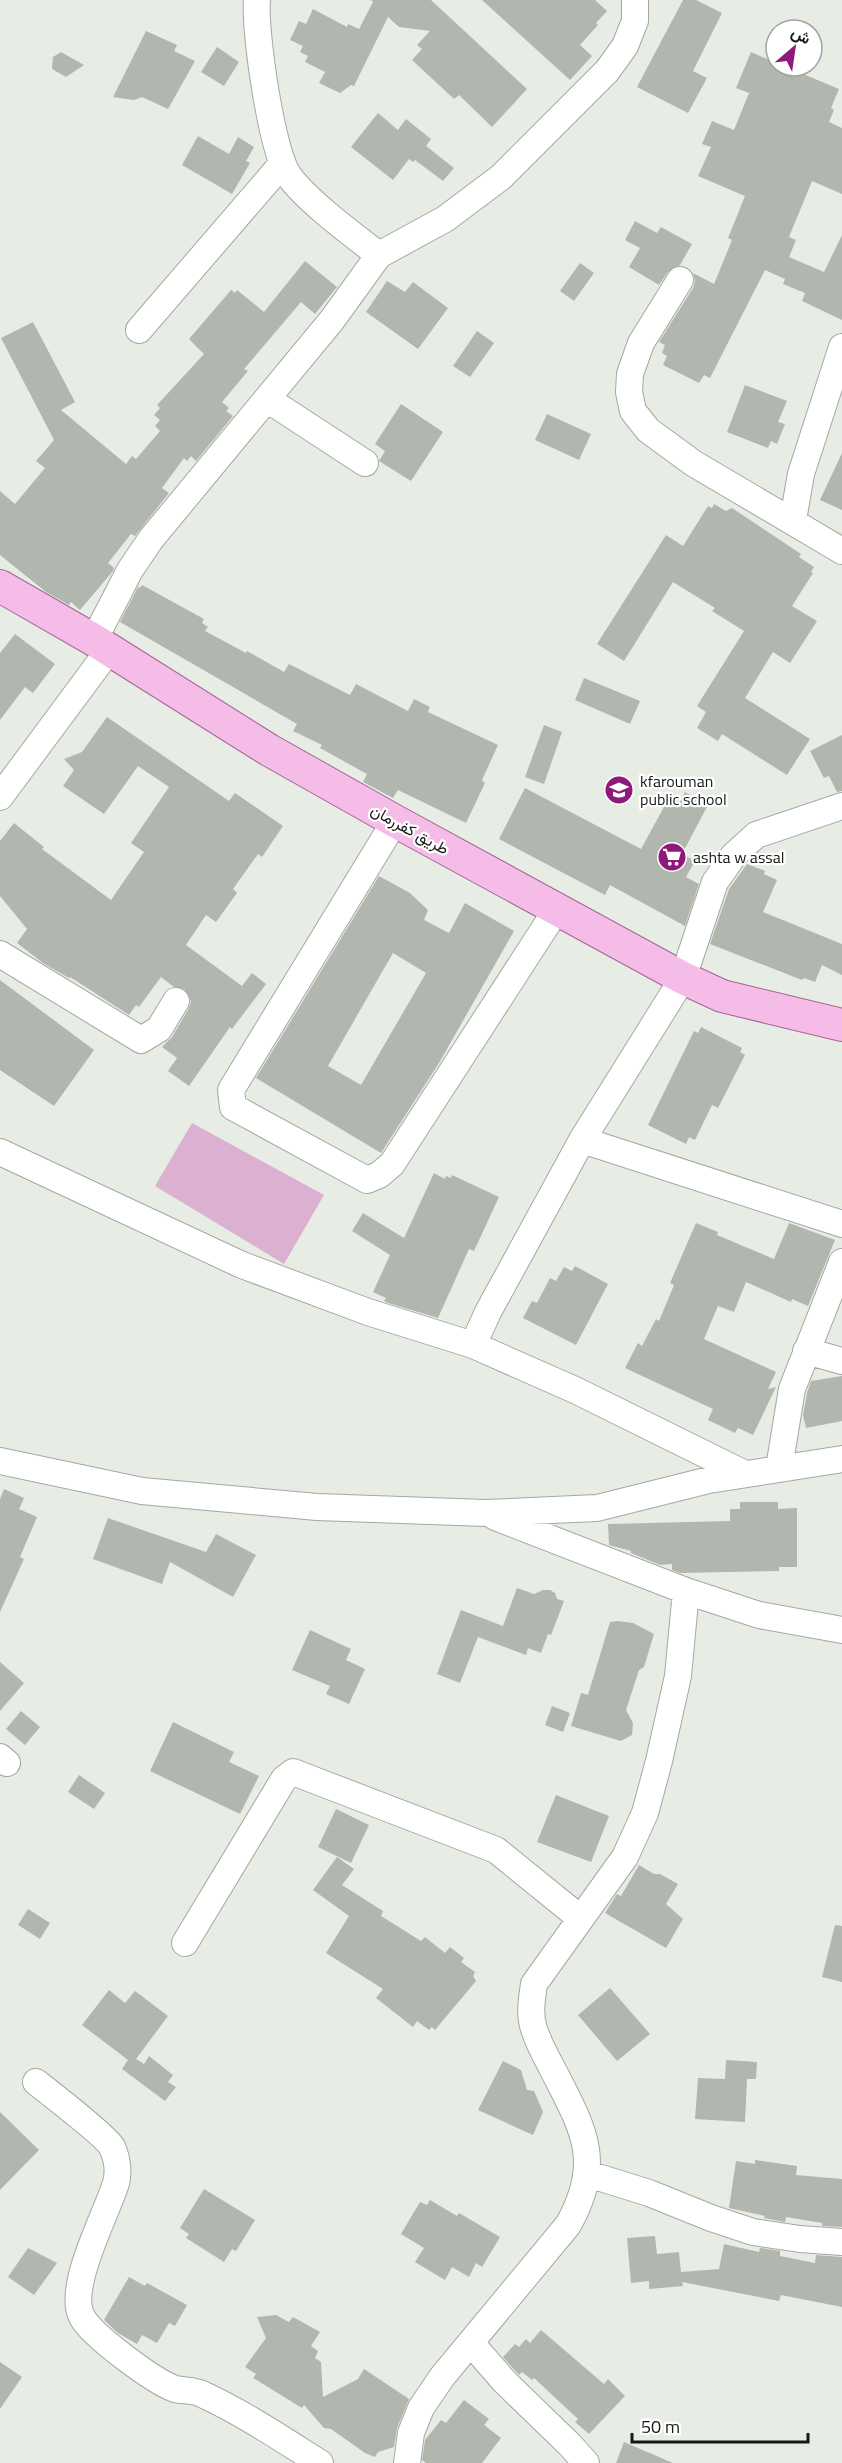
<svg xmlns="http://www.w3.org/2000/svg" width="842" height="2463" font-family="'Titillium Web',Vazirmatn,sans-serif">
<style>
.green{fill:#dcb0d0}
.building{fill:#b1b7af;fill-rule:evenodd}
.lines{fill:none;stroke-linecap:round;stroke-linejoin:round}
.minor-casing{stroke:#a3a9a1;stroke-width:28}
.major-casing{stroke:#a26593;stroke-width:34}
.minor{stroke:#fff;stroke-width:26}
.major{stroke:#f4bce7;stroke-width:32}
.labels{text-anchor:middle;dominant-baseline:central;stroke-width:4.5;stroke-linejoin:round;paint-order:stroke}
.poi-label{font-size:16px;fill:#161816;stroke:#fff;text-anchor:start}
.street-label{font-size:16px;fill:#161816;stroke:#fff}
</style>
<rect width="100%" height="100%" fill="#e7ede5"/>
<path class="green" d="M192,1123l132,72 -40,69 -129,-78z"/>
<path class="building" d="M371,0h60l96,89 -35,38 -33,-32 -5,4 -42,-39 10,-11 -5,-4 13,-14 -31,-4 -11,-10 -34,69 -3,-1 -11,8 -21,-10 6,-11 -20,-10 3,-6 -8,-4 3,-6 -13,-6 9,-19 7,3 7,-15 34,18 1,-3 11,5 14,-27z
M482,0h113l12,11 -11,12 2,2 -18,20 12,11 -22,24z
M683,0h13l26,13 -29,58 14,7 -19,35 -51,-26z
M146,31l31,14 -3,6 21,10 -27,48 -26,-12 -8,3 -21,-3z
M217,47l22,15 -15,24 -23,-14z
M61,52l23,13 -18,12 -14,-8 1,-12z
M751,52l25,11v3h8l55,23 -8,19 3,2 -5,12 13,6v66l-30,-13 -23,56 7,3 -7,17 35,15 18,-37v85l-40,-19 3,-8 -22,-9 2,-5 -20,-9 -55,108 -6,-3 -5,8 -36,-18 4,-9 -5,-3 3,-8 -6,-3 34,-54 2,-7 -2,-8 21,11 18,-44 -4,-2 17,-42 -47,-20 13,-29 -9,-3 10,-23 22,9 15,-37 -13,-5z
M378,113l20,17 8,-11 25,20 -5,7 28,22 -11,13 -28,-21 -2,2 -4,-3 -16,21 -42,-33z
M198,136l31,18 9,-17 16,10 -8,14 4,2 -18,31 -50,-29z
M635,221l22,12 4,-6 31,17 -12,21 -12,7 -9,13 -30,-18 11,-19 -15,-8z
M305,261l32,26 -22,27 -14,-12 -57,67 4,2 -26,31 7,6 -3,3 7,5 -37,45 -5,-5 -4,5 -3,-3 -22,30 7,5 -34,43 -4,-2 -23,29 6,5 -1,3 -33,39 -9,-8 -2,3 -23,-13 -46,-37v-64l15,13 30,-36 -9,-7 18,-21 -53,-102 32,-16 42,80 -14,8 65,54 6,-8 4,3 24,-28 -5,-5 5,-6 -6,-5 6,-7 -3,-3 47,-51 -15,-15 42,-49 4,3 2,-3 27,22z
M580,263l14,10 -20,28 -14,-10z
M387,281l18,11 8,-10 35,26 -30,41 -52,-37z
M477,331l17,12 -24,34 -17,-11z
M745,385l42,16 -9,21 7,2 -8,20 -6,-3 -3,7 -41,-16z
M401,404l42,28 -32,49 -32,-20 6,-10 -10,-7z
M547,414l44,20 -12,26 -44,-20z
M842,453v57l-22,-10z
M714,504l12,7 6,-3 69,46 -2,3 15,10 -3,5 2,1 -21,33 25,15 -27,42 -17,-11 -28,46 65,41 -23,36 -65,-41 -4,7 -21,-13 9,-16 -9,-6 47,-75 -32,-20 3,-3 -42,-26 -49,79 -27,-17 69,-109 17,11 25,-40 4,2z
M142,585l62,34 -2,4 6,4 -3,4 41,22 1,-2 37,21 5,-8 61,31 6,-11 52,27 6,-12 16,8 -2,5 70,33 -16,35 3,3 -19,40 -68,-33 -5,8 -30,-16 4,-8 -47,-26 2,-3 -29,-14 4,-7 -177,-102 18,-35 2,1z
M15,634l40,30 -22,29 -8,-6 -25,33v-67z
M584,678l56,23 -10,23 -55,-24z
M107,717l122,84 6,-8 48,33 -21,31 -4,-3 -25,35 4,4 -21,29 -10,-7 -20,30 56,41 10,-13 14,11 -34,45 -2,-2 -41,59 -21,-15 9,-13 -15,-11 10,-10 17,-29 2,-7 -7,-12 -10,-2 -13,-10 -22,30 -3,-2 -7,10 -59,-38 -1,1 -26,-15 -26,-20 10,-14 -27,-33v-55l14,-18 30,24 -2,2 69,51 33,-48 -13,-9 38,-56 -31,-21 -34,48 -41,-28 11,-16 -10,-11 18,-7z
M544,725l18,7 -18,52 -19,-7z
M842,735v56l-5,1 -8,-16 -5,2 -14,-27z
M525,788l116,61 29,-53 10,6 5,-10 23,13 -26,49 13,7 -9,16 13,7 -14,42 -75,-41 -5,10 -106,-56z
M747,864l18,7 -1,3 13,6 -14,32 79,32v31l-20,-10 -7,17 -11,-4 -2,2 -92,-36 19,-55z
M379,876l31,17 18,17 -4,10 25,13 16,-30 49,28 -75,132 -58,90 -125,-75zM393,953l33,20 -65,112 -33,-19z
M0,980l94,70 -40,56 -54,-36z
M701,1027l41,21 -2,4 5,3 -27,53 -6,-3 -17,35 -6,-3 -3,7 -38,-19 46,-94 4,2z
M434,1173l11,6 1,-3 5,2 1,-3 47,22 -25,54 -5,-2 -31,69 -50,-15 -4,-2 2,-3 -13,-6 17,-37 -38,-24 11,-18 41,25z
M696,1223l22,9 -1,3 57,24 15,-36 46,17 -27,66 -16,-7 -1,3 -45,-20 -12,30 -16,-6 -14,33 72,33 -8,17 8,-2 -23,48 -15,-7 -3,5 -27,-13 5,-11 -88,-41 13,-25 4,3 14,-27 3,2 15,-36 -4,-2z
M575,1266l33,18 -32,61 -53,-27 9,-17 5,2 13,-25 6,3 8,-14 8,4z
M842,1376v45l-36,7 -3,-13 4,-22 4,-12z
M4,1489l20,9 -5,11 18,8 -17,40 4,2 -24,53v-113z
M740,1502h38v7l19,-1v59h-18v4l-99,2 -8,-3v-6l-12,1 -29,-12v-2l-22,-6 -1,-21 122,-3v-12h10z
M108,1518l98,34 10,-18 40,21 -23,42 -63,-35 -8,22 -69,-25z
M517,1588l17,6 9,-4h7l5,3 2,6 7,2 -13,34 -3,-1 -7,19 -13,-5 -2,7 -48,-18 -18,46 -23,-9 24,-64 42,16z
M618,1621l15,2 21,11 -10,33 -5,3 -13,40 7,13 -1,12 -11,6 -50,-15 10,-33 7,2 22,-73z
M310,1630l41,19 -5,11 19,9 -16,35 -23,-10 4,-8 -38,-16z
M0,1662l24,21 -24,28z
M552,1706l18,7 -7,19 -18,-7z
M21,1711l19,16 -15,18 -19,-16z
M173,1722l61,30 -5,10 30,14 -19,38 -90,-43z
M79,1775l26,18 -11,16 -26,-17z
M556,1795l53,21 -18,46 -54,-20z
M336,1809l33,16 -18,38 -33,-16z
M337,1857l17,12 -12,16 41,26 -2,5 40,25 4,-4 20,16 5,-6 14,11 -3,4 14,10 -2,4 3,5 -41,49 -3,-3 -3,3 -12,-9 -4,6 -37,-29 7,-9 -57,-36 23,-37 -36,-26z
M639,1865l15,9h6l18,10 -12,20 17,15 -17,29 -61,-35 12,-19 4,2z
M28,1909l22,14 -10,16 -22,-14z
M835,1925l7,1v56l-20,-5z
M610,1988l40,46 -33,27 -39,-46z
M109,1990l16,13 10,-12 33,25 -32,43 8,5 5,-8 24,19 -5,7 8,5 -11,14 -43,-32 6,-9 -46,-35z
M726,2060l31,2 -1,17h-9l-2,43 -50,-3 3,-41 27,1z
M503,2061l18,9 6,20 7,1 9,21 -10,23 -55,-25z
M0,2112l39,38 -39,40z
M755,2160l42,6 -1,9 46,4v48l-20,-1v-3l-36,-6 -1,5 -21,-4 1,-2 -36,-8 7,-47 19,3z
M204,2189l51,31 -19,31 -4,-2 -8,13 -38,-24 3,-4 -9,-6z
M430,2200l27,16 2,-3 41,24 -18,30 -6,-4 -7,14 -17,-10 -7,13 -30,-18 9,-14 -23,-14 19,-32 7,3z
M655,2236l2,18 22,-2 2,20 38,-3 5,-25 35,8 1,-4 20,3v5l35,7 1,-8 26,2v50l-61,-12 -2,6 -97,-19 1,4 -34,3v-8l-18,2 -4,-45z
M28,2248l29,15 -23,32 -26,-18z
M129,2277l16,9 2,-3 40,22 -12,21 -6,-3 -12,20 -15,-8 -5,9 -19,-11 -14,-13z
M276,2315l13,7 4,-5 27,15 -9,14 7,5 -3,7 6,4 2,35 35,-18 6,-10 45,30 -12,29 -3,19 -16,5 -3,5 -10,-4 -34,-24 -7,-1 -20,-23 -2,3 -49,-30 3,-4 -11,-7 21,-29 -9,-21z
M541,2330l63,54 4,-5 17,17 -36,38 -14,-12 3,-3 -44,-41 -2,2 -10,-8 -3,3 -16,-18 12,-13 4,3 7,-8 4,4z
M0,2362l22,15 -22,32z
M464,2400l25,19 -5,6 17,13 -19,25h-56l-4,-3 3,-20 16,-20 5,3z
M624,2442l49,21h-57z"/>
<g class="lines">
<g class="minor-casing">
<path id="minor" d="M257,0c-3,30 15,154 32,176 18,25 64,59 90,79
M680,280l-39,63 -11,31 -1,18 4,19 15,19 45,33 149,88
M139,330l143,-166
M267,399l98,64
M793,520l8,-46 41,-127
M94,640l36,-70 21,-31 181,-219 47,-65 66,-36 56,-42 106,-106 18,-25 10,-25v-21
M0,797l109,-147
M395,821l-164,269 2,17 134,73 12,-5 13,-11 165,-255
M0,954l141,86 18,-11 17,-28
M582,1140l260,84
M0,1152l242,113 126,47 105,33
M806,1351l36,10
M0,1461l142,30 175,16 169,6 111,-5 112,-28 133,-21
M779,1468l13,-79 50,-127
M745,1474l-170,-84 -102,-45 15,-33 94,-172 101,-162 32,-96 19,-27 22,-20 86,-29
M495,1517l191,74 73,24 83,15
M0,1757l7,6
M185,1943l99,-164 9,-7 203,78 84,68
M36,2082c14,11 70,54 76,65 5,11 7,25 4,36 -9,30 -50,105 -34,134 10,19 73,65 93,72 9,2 19,1 27,5 41,19 80,45 118,69
M588,2174l61,19 62,25 42,14 47,7 42,3
M471,2343l33,38 66,64 16,18
M407,2463l4,-30 10,-25 21,-31 126,-152c37,-65 14,-98 -17,-159 -6,-11 -13,-24 -17,-37 -5,-14 -2,-31 0,-45l91,-127 20,-44 14,-52 19,-85 8,-85"/>
</g>
<g class="major-casing">
<path id="major" d="M0,586l94,54 175,110 126,71 288,157 39,18 120,29"/>
</g>
<use href="#minor" class="minor"/>
<use href="#major" class="major"/>
</g>
<defs>
<g id="school-disc" transform="scale(1.5)"><circle r="9.5" fill="#8d197a" stroke="#fff"/><path d="M0-5L7-2L0 1L-7-2ZM-4 1L0 2.5L4 1V4Q0 6-4 4Z" fill="#fff"/></g>
<g id="supermarket-disc" transform="scale(1.5)"><circle r="9.5" fill="#8d197a" stroke="#fff"/><path d="M-6-5.5h2.5l.6 2H6L4.5 2H-2.5L-4.4-4H-6ZM-1.5 3.2a1.3 1.3 0 1 0 .1 0ZM3 3.2a1.3 1.3 0 1 0 .1 0Z" fill="#fff"/></g>
</defs>
<g fill-rule="evenodd">
<use href="#school-disc" x="619" y="790"/>
<use href="#supermarket-disc" x="672" y="857"/>
</g>
<g class="labels">
<g class="poi-label">
<text x="640" y="781">kfarouman<tspan x="640" dy="18">public school</tspan></text>
<text x="693" y="857">ashta w assal</text>
</g>
<g class="street-label">
<text transform="translate(410 829) rotate(29)">طريق كفررمان</text>
</g>
</g>
<g transform="translate(794 48) rotate(29)"><circle r="28" fill="#ffffff" stroke="#a2a3a2" stroke-width="1.5"/>
<path d="M0-4.5L10 22L0 15L-10 22Z" fill="#8d197a"/>
<text y="-9" font-size="16" font-weight="bold" text-anchor="middle" fill="#161816">ش</text>
</g>
<path d="M632 2433v9h176v-9" fill="none" stroke="#161816" stroke-width="3"/>
<text x="641" y="2433" font-size="18" fill="#161816" stroke="#ffffff" stroke-width="4.5" paint-order="stroke">50 m</text>
</svg>
